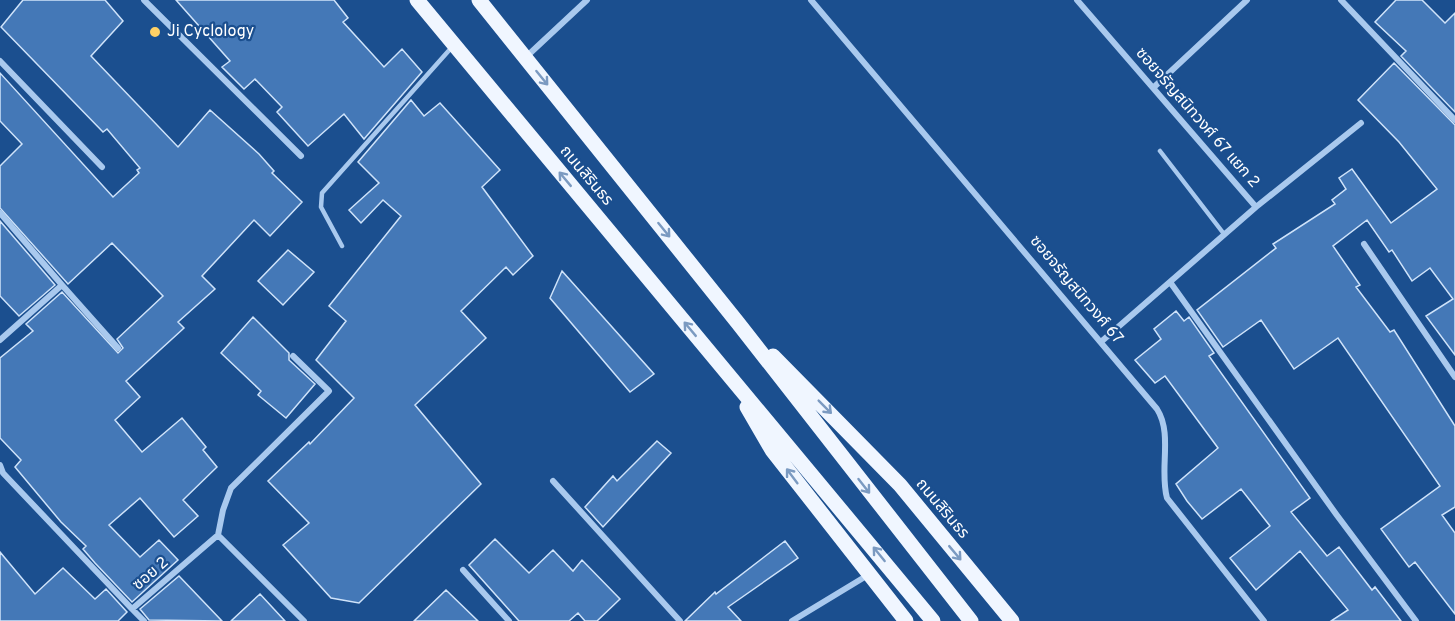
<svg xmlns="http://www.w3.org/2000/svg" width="1455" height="621" font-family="Overpass,'Noto Sans Thai',sans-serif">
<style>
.building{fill:#4478b7;stroke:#cfe3fa;stroke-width:1.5}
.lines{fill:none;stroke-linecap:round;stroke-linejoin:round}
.lane{stroke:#a9c9ee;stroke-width:4.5}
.street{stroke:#a9c9ee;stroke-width:6}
.primary{stroke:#f0f6ff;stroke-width:15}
.oneway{stroke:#7b9ac1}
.poi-dot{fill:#ffd166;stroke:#1b4f8f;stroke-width:2}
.labels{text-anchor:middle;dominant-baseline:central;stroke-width:4.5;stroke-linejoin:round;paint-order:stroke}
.poi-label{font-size:16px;fill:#fff;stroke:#1b4f8f;text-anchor:start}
.street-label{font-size:16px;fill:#fff;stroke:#1b4f8f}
</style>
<rect width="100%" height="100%" fill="#1b4f8f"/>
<path class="building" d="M23,0h82l18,21 -32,35 87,91 32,-37 49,44 15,17 -2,2 30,29 -32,34 -16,-16 -52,56 13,13 -37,33 6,6 -58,53 14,16 -25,23 27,32 40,-34 24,29 -3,3 14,17 -34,33 15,16 -24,21 -34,-39 -31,27 31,32 19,-17 19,20 -46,42 -37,-39 -12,-14 3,-3 -25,-24 -46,-55 6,-7 -21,-22v-80l33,-27 -7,-7 36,-32 56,61 5,-5 -6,-9 46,-43 -51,-53 -44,41 -68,-76v-42l22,-22 -22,-23v-48l113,124 26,-24 -2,-3 3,-2 -33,-39 -4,3 -102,-105z
M176,0h158l14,18 -5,4 41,45 18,-18 20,23 -58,67 -20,-25 -36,32 -31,-34 5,-5 -27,-28 -11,10 -22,-22 8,-6z
M1396,0h26l23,23 10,-10v99l-54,-56 5,-5 -31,-29z
M1394,63l61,62v230l-29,-39 27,-17 -23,-31 -18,13 -20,-31 -3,2 -22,-32 -34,26 27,39 -4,2 34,45 4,-2 61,96v81l-13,8 13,18v81l-40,-52 -6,5 -28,-38 59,-43 -102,-148 -44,31 -33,-49 -38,27 -26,-37 79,-62 -3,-4 62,-40 -3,-4 14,-11 -7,-11 13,-9 39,54 46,-34 -38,-47 -41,-42z
M411,100l13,16 16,-13 60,67 -18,17 51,69 -20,19 -7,-8 -45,44 25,27 -71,67 66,79 -122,119 -28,-5 -48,-53 26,-22 -41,-42 41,-39 1,2 44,-46 -38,-38 30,-39 -17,-15 72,-90 -18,-16 -22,23 -12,-13 30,-27 -21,-21z
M0,221l55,64 -36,31 -19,-20z
M288,250l26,22 -31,33 -25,-24z
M562,271l92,103 -24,18 -80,-94z
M1176,311l8,10 5,-4 25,36 -5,3 101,142 -19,14 36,44 12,-9 33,43 3,-3 26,34h-70l17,-11 -48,-59 -44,39 -26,-32 40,-32 -29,-37 -39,30 -15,-18 -11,-17 42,-36 -53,-72 -10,7 -20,-23 26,-21 -7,-10z
M253,317l36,36v7l26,24 -29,34 -28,-23 3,-4 -40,-38z
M657,441l14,12 -68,74 -18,-20 28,-31 4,5z
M495,539l34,34 24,-23 20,21 9,-11 38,39 -23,22h-12l-7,-8 -9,8h-50l-50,-56z
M785,541l13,17 -70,49 13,14h-56l30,-29 1,2z
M0,552l35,42 28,-26 32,31 11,-10 21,23 -9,9h-118z
M179,576l43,45 -73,-1 -9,-11z
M446,590l32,31h-64z
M260,594l25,27h-54z"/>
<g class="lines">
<path class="lane" d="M1160,151l64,83
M342,246l-21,-39 1,-14 130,-146"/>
<path class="street" d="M144,0l157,156
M811,0l346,409c16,25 2,61 10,89l97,123
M1077,0l179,207 -154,134
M1341,0l114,120
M526,57l61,-57
M0,61l102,106
M1153,88l94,-88
M1256,207l105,-84
M0,213l62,72 -62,55
M1364,244l91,133
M1170,282l166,232 80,107
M62,285l56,63
M0,465l3,8 129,136 86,-74 86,86
M553,481l127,140
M218,535l5,-25 8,-22 98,-97 -36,-35
M463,570l46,51
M132,609l12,12
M792,621l76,-46"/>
<path class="primary" d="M417,0l516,621
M479,0l259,323 233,298
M773,356l127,129 112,136
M747,407l25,43 134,171"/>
</g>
<defs><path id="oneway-shaft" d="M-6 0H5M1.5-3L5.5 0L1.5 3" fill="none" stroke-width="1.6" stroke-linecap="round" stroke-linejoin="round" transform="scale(1.5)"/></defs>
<g class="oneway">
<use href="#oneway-shaft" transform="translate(542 78) rotate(51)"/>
<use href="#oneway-shaft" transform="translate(565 179) rotate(-130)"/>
<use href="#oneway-shaft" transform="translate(664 230) rotate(51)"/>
<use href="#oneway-shaft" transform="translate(690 329) rotate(-130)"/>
<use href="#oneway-shaft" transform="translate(825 407) rotate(45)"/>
<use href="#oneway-shaft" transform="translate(792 476) rotate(-127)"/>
<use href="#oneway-shaft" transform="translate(864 486) rotate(52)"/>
<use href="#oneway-shaft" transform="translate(955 553) rotate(50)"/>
<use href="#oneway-shaft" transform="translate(879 554) rotate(-129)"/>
</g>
<circle class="poi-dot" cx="155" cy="32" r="6"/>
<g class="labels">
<g class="poi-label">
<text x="167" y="32">Ji Cyclology</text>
</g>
<g class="street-label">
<text transform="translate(1197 118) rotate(49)">ซอยจรัญสนิทวงศ์ 67 แยก 2</text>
<text transform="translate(586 176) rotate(50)">ถนนสิรินธร</text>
<text transform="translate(1076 290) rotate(50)">ซอยจรัญสนิทวงศ์ 67</text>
<text transform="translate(942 509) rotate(50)">ถนนสิรินธร</text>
<text transform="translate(151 574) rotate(-41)">ซอย 2</text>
</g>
</g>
</svg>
